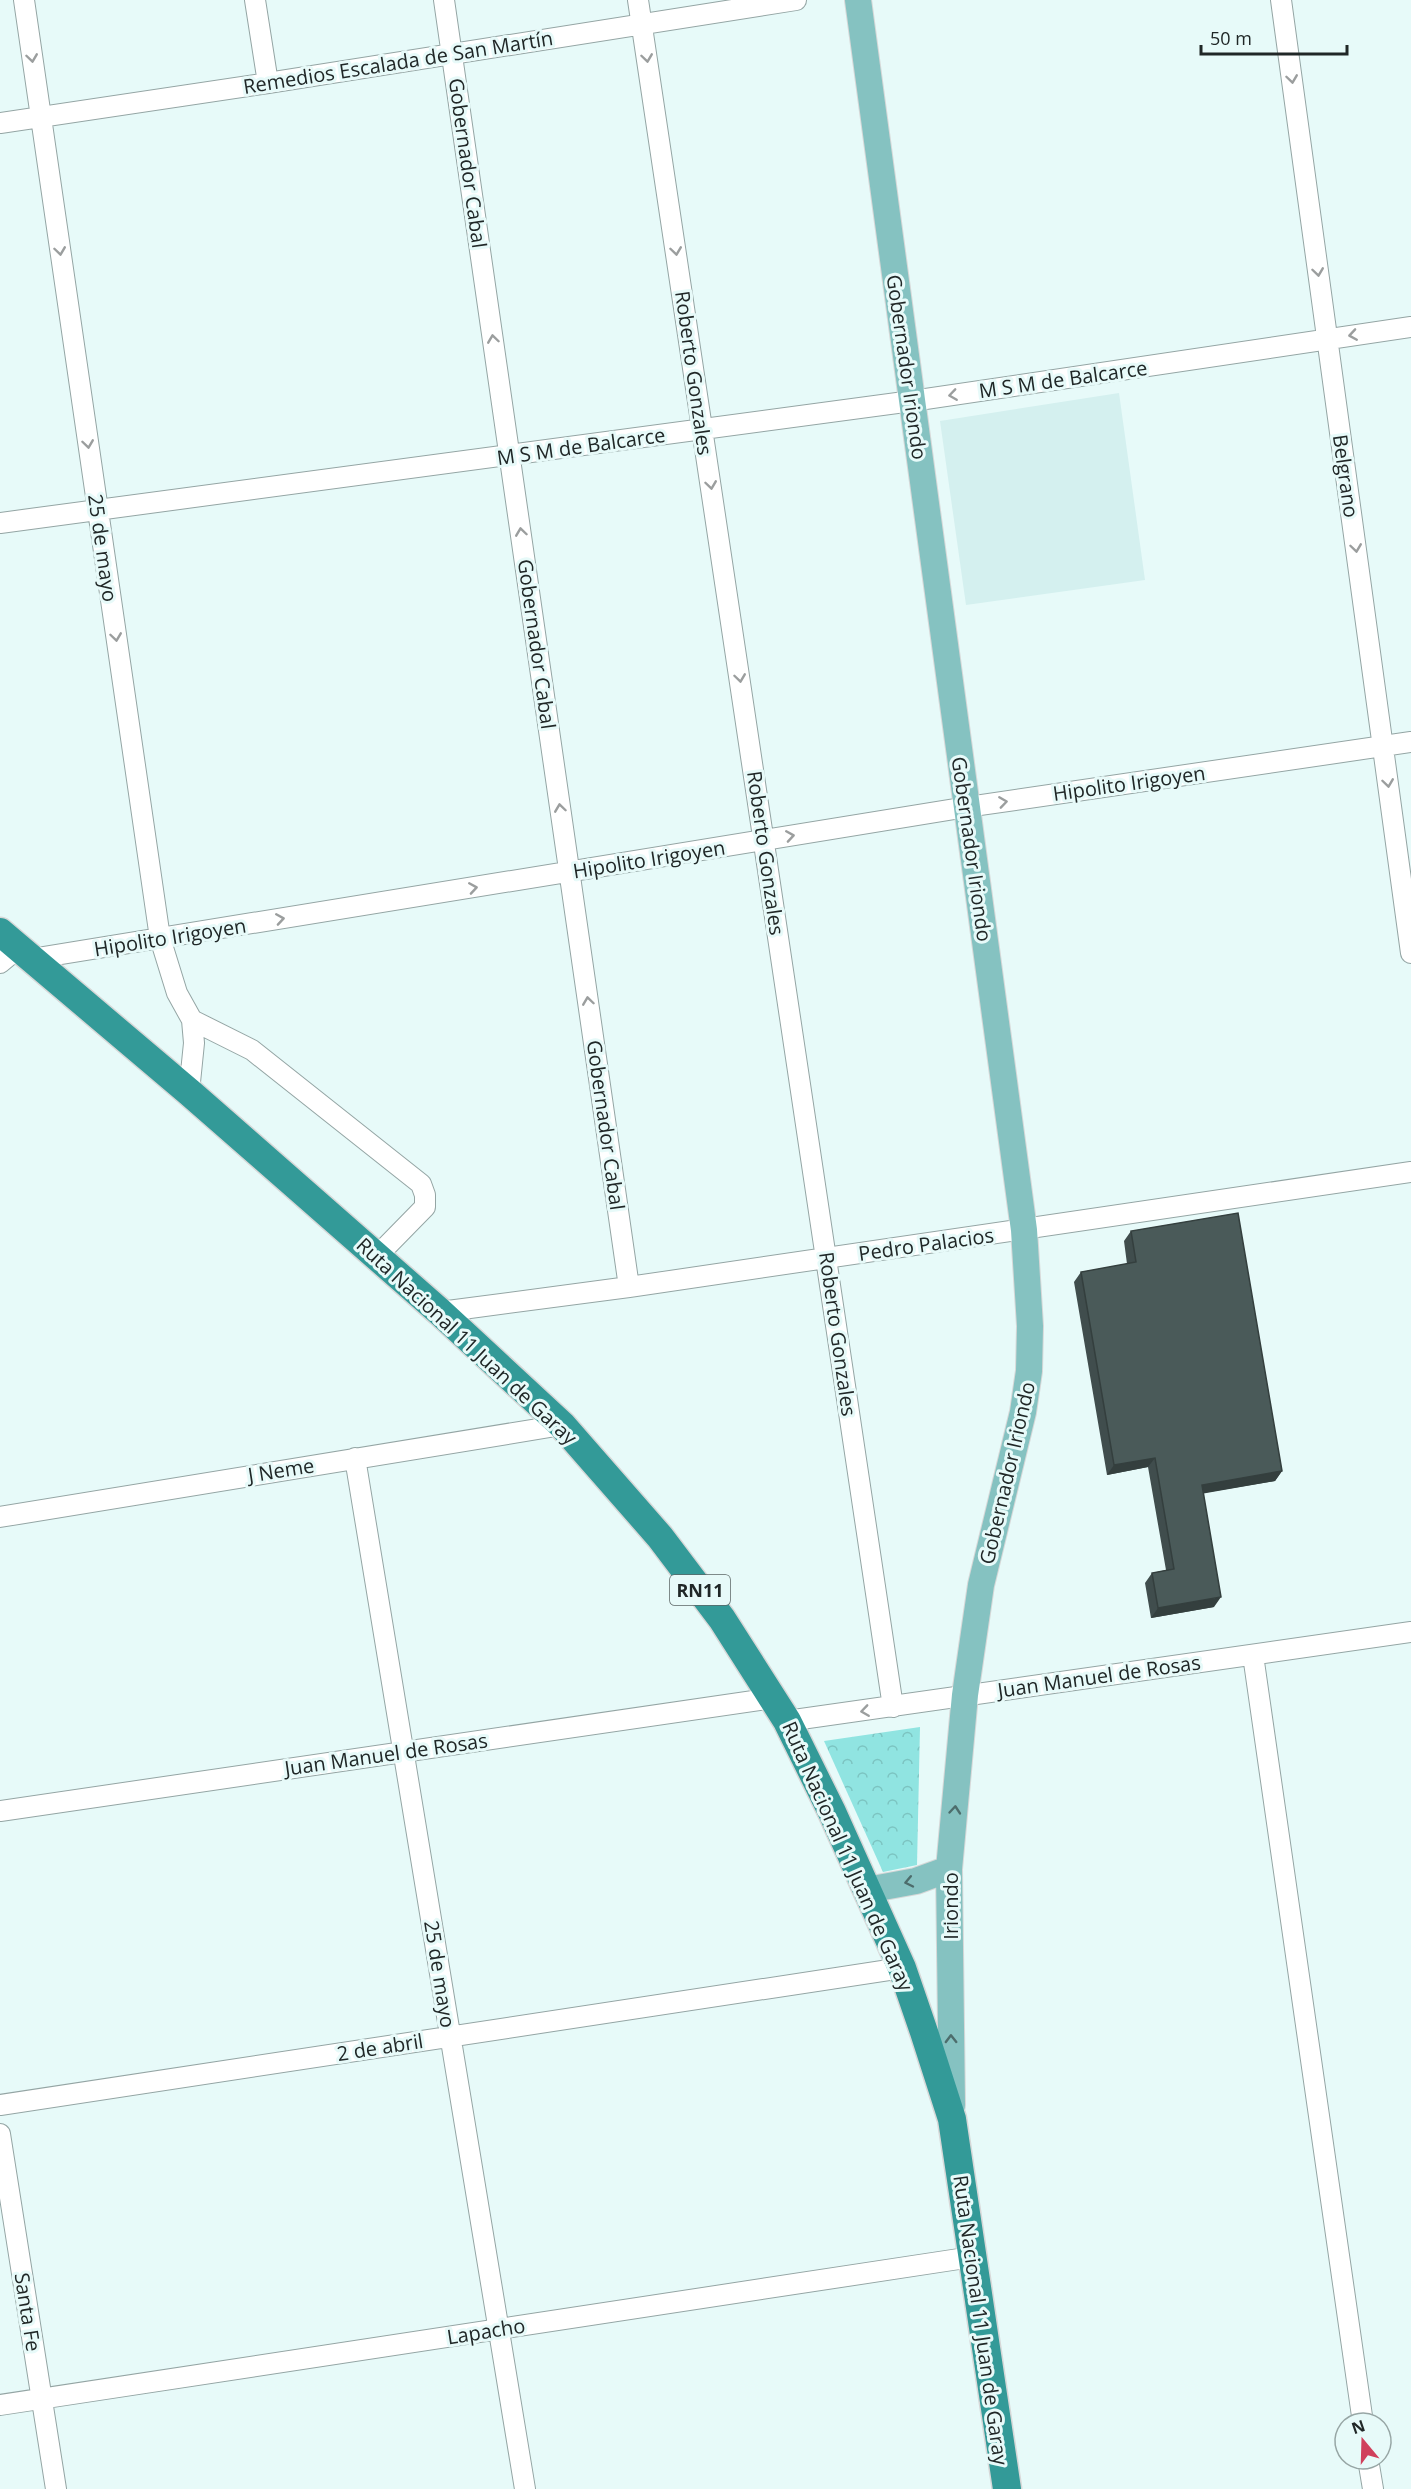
<svg xmlns="http://www.w3.org/2000/svg" width="1411" height="2489" font-family="'Open Sans',sans-serif">
<style>
.built{fill:#d4f0ef}
.park{fill:url(#park-crowns)}
.lines{fill:none;stroke-linecap:round;stroke-linejoin:round}
.minor-casing{stroke:#94a5a4;stroke-width:22}
.major-casing{stroke:#d7d8d8;stroke-width:28}
.highway-casing{stroke:#d7d8d8;stroke-width:31}
.minor{stroke:#fff;stroke-width:20}
.major{stroke:#85c2c1;stroke-width:26}
.highway{stroke:#339a98;stroke-width:28}
.wall{fill:#404d4d}
.shaded-wall{fill:#343f3e}
.building{fill:#4a5a59;stroke:#343f3e;stroke-width:1.5}
.oneway{stroke:#9b9e9e}
.oneway2{stroke:#4d6d6c}
.labels{text-anchor:middle;dominant-baseline:central;stroke-width:6;stroke-linejoin:round;paint-order:stroke}
.shield{fill:#e7faf9;stroke:#5c6666;stroke-width:1.5}
.shield-label{font-size:18px;font-weight:bold;fill:#202727}
.street-label{font-size:20px;fill:#202727;stroke:#e7faf9}
</style>
<defs>
<pattern id="park-crowns" width="20" height="18" patternUnits="userSpaceOnUse" patternTransform="scale(1.5)"><rect width="20" height="18" fill="#90e4e1"/><path d="M2 6a3 3 0 1 1 6 0M12 15a3 3 0 1 1 6 0" fill="none" stroke="#7cc4c1"/></pattern>
</defs>
<rect width="100%" height="100%" fill="#e7faf9"/>
<path class="built" d="M1119,393l26,187 -179,25 -26,-184z"/>
<path class="park" d="M920,1727l-3,138 -34,7 -59,-131z"/>
<g class="lines">
<g class="minor-casing">
<path id="minor" d="M24,0l136,938 17,55 15,27 2,23 -5,49
M255,0l13,83
M444,0l185,1287
M638,0l255,1707
M1281,0l130,953
M0,123l268,-40 528,-83
M0,523l912,-122 499,-74
M31,959l936,-152 444,-65
M0,963l18,-15
M192,1020l60,30 169,134 4,11v12l-48,49
M440,1312l189,-25 782,-115
M355,1458l170,1031
M0,1517l562,-92
M1253,1655l110,768
M787,1721l624,-89
M0,1811l773,-113
M0,2105l902,-137
M0,2134l56,355
M0,2405l972,-148
M1368,2459l5,30"/>
</g>
<g class="major-casing">
<path id="major" d="M858,0l166,1230 6,96 -1,45 -6,41 -42,173 -16,110 -16,174 3,236
M867,1890l49,-9 33,-12"/>
</g>
<g class="highway-casing">
<path id="highway" d="M0,932l189,160 251,220 122,113 98,112 62,82 65,102 45,91 70,156 22,64 28,87 55,370"/>
</g>
<use href="#minor" class="minor"/>
<use href="#major" class="major"/>
<use href="#highway" class="highway"/>
</g>
<path class="wall" d="M1131,1231l151,240 -7,10 -72,12 11,114 -63,11 -6,-35 7,-10 14,-3 -18,-103 -41,8 -33,-193 7,-10 46,-8 -3,-23z"/>
<path class="shaded-wall" d="M1155,1458l-7,9 -41,8 7,-10z
M1282,1471l-7,10 -80,14 7,-10z
M1221,1597l-7,10 -63,11 7,-10z"/>
<path class="building" d="M1238,1213l44,258 -80,14 19,112 -63,11 -6,-35 22,-4 -19,-111 -41,7 -33,-193 55,-10 -5,-31z"/>
<defs><path id="oneway-chevron" d="M-2-3.5L2.5 0L-2 3.5" fill="none" stroke-width="1.6" stroke-linecap="round" stroke-linejoin="round" transform="scale(1.5)"/></defs>
<g class="oneway">
<use href="#oneway-chevron" transform="translate(32 58) rotate(82)"/>
<use href="#oneway-chevron" transform="translate(647 58) rotate(82)"/>
<use href="#oneway-chevron" transform="translate(1292 79) rotate(82)"/>
<use href="#oneway-chevron" transform="translate(60 251) rotate(82)"/>
<use href="#oneway-chevron" transform="translate(676 251) rotate(82)"/>
<use href="#oneway-chevron" transform="translate(1318 272) rotate(82)"/>
<use href="#oneway-chevron" transform="translate(1353 335) rotate(171)"/>
<use href="#oneway-chevron" transform="translate(493 339) rotate(-98)"/>
<use href="#oneway-chevron" transform="translate(953 395) rotate(172)"/>
<use href="#oneway-chevron" transform="translate(88 444) rotate(82)"/>
<use href="#oneway-chevron" transform="translate(711 485) rotate(82)"/>
<use href="#oneway-chevron" transform="translate(521 532) rotate(-98)"/>
<use href="#oneway-chevron" transform="translate(1356 548) rotate(82)"/>
<use href="#oneway-chevron" transform="translate(116 637) rotate(82)"/>
<use href="#oneway-chevron" transform="translate(740 678) rotate(82)"/>
<use href="#oneway-chevron" transform="translate(1388 783) rotate(82)"/>
<use href="#oneway-chevron" transform="translate(1003 802) rotate(-8)"/>
<use href="#oneway-chevron" transform="translate(560 808) rotate(-98)"/>
<use href="#oneway-chevron" transform="translate(790 836) rotate(-9)"/>
<use href="#oneway-chevron" transform="translate(473 888) rotate(-9)"/>
<use href="#oneway-chevron" transform="translate(280 919) rotate(-9)"/>
<use href="#oneway-chevron" transform="translate(588 1001) rotate(-98)"/>
<use href="#oneway-chevron" transform="translate(865 1711) rotate(172)"/>
</g>
<g class="oneway2">
<use href="#oneway-chevron" transform="translate(955 1810) rotate(-85)"/>
<use href="#oneway-chevron" transform="translate(909 1882) rotate(168)"/>
<use href="#oneway-chevron" transform="translate(951 2039) rotate(-91)"/>
</g>
<g class="labels">
<rect class="shield" x="670" y="1575" width="60" height="30" rx="4.5"/>
<g class="shield-label">
<text x="700" y="1590">RN11</text>
</g>
<g class="street-label">
<text transform="translate(398 62) rotate(-9)">Remedios Escalada de San Martín</text>
<text transform="translate(468 163) rotate(82)">Gobernador Cabal</text>
<text transform="translate(907 367) rotate(82)">Gobernador Iriondo</text>
<text transform="translate(694 373) rotate(82)">Roberto Gonzales</text>
<text transform="translate(1063 379) rotate(-8)">M S M de Balcarce</text>
<text transform="translate(581 446) rotate(-8)">M S M de Balcarce</text>
<text transform="translate(1346 476) rotate(82)">Belgrano</text>
<text transform="translate(103 548) rotate(82)">25 de mayo</text>
<text transform="translate(537 644) rotate(82)">Gobernador Cabal</text>
<text transform="translate(1129 783) rotate(-8)">Hipolito Irigoyen</text>
<text transform="translate(972 849) rotate(82)">Gobernador Iriondo</text>
<text transform="translate(766 853) rotate(82)">Roberto Gonzales</text>
<text transform="translate(649 859) rotate(-9)">Hipolito Irigoyen</text>
<text transform="translate(170 937) rotate(-9)">Hipolito Irigoyen</text>
<text transform="translate(606 1125) rotate(82)">Gobernador Cabal</text>
<text transform="translate(926 1244) rotate(-8)">Pedro Palacios</text>
<text transform="translate(838 1334) rotate(82)">Roberto Gonzales</text>
<text transform="translate(467 1341) rotate(43)">Ruta Nacional 11 Juan de Garay</text>
<text transform="translate(281 1470) rotate(-9)">J Neme</text>
<text transform="translate(1007 1473) rotate(-77)">Gobernador Iriondo</text>
<text transform="translate(1099 1676) rotate(-8)">Juan Manuel de Rosas</text>
<text transform="translate(386 1754) rotate(-8)">Juan Manuel de Rosas</text>
<text transform="translate(848 1856) rotate(66)">Ruta Nacional 11 Juan de Garay</text>
<text transform="translate(950 1906) rotate(-90)">Iriondo</text>
<text transform="translate(440 1974) rotate(81)">25 de mayo</text>
<text transform="translate(380 2047) rotate(-9)">2 de abril</text>
<text transform="translate(28 2312) rotate(81)">Santa Fe</text>
<text transform="translate(981 2320) rotate(82)">Ruta Nacional 11 Juan de Garay</text>
<text transform="translate(486 2331) rotate(-9)">Lapacho</text>
</g>
</g>
<g transform="translate(1363 2441) rotate(341)"><circle r="28" fill="#e7faf9" stroke="#97a6a5" stroke-width="1.5"/>
<path d="M0-4.5L10 22L0 15L-10 22Z" fill="#d0405c"/>
<text y="-9" font-size="16" font-weight="bold" text-anchor="middle" fill="#202727">N</text>
</g>
<path d="M1201 45v9h146v-9" fill="none" stroke="#202727" stroke-width="3"/>
<text x="1210" y="45" font-size="18" fill="#202727" stroke="#e7faf9" stroke-width="4.5" paint-order="stroke">50 m</text>
</svg>
